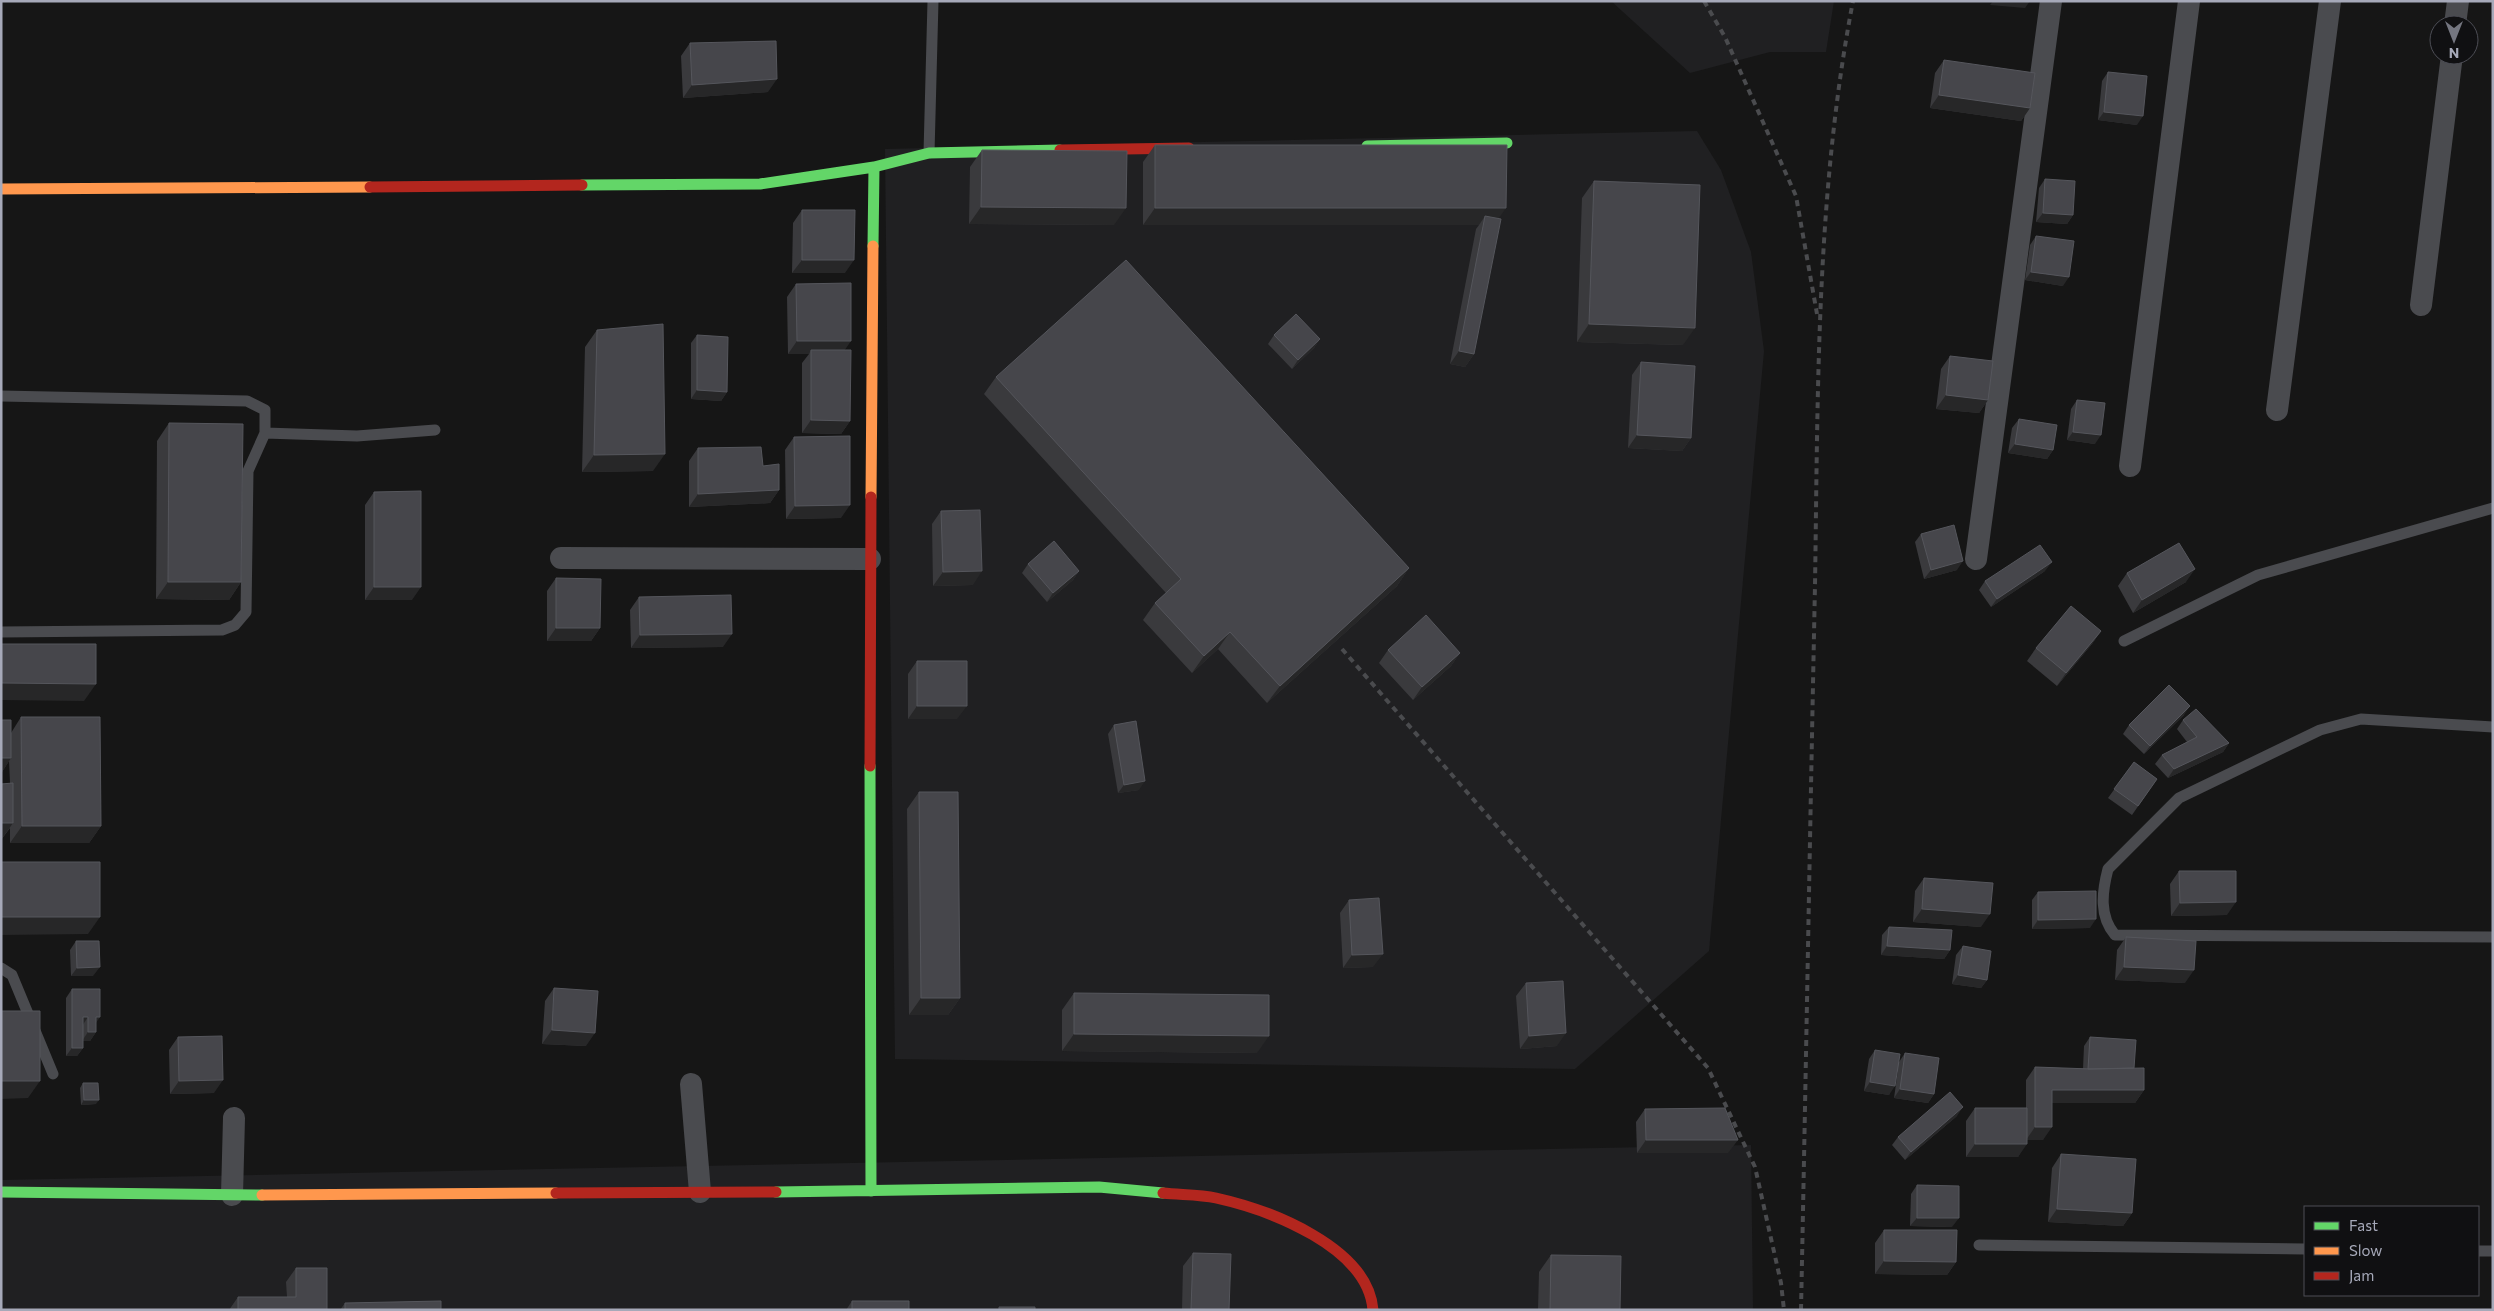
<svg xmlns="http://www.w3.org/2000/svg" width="2494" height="1311" font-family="Commissioner,sans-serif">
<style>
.built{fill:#202022}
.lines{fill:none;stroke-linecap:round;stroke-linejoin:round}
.lane{stroke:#4a4b4f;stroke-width:11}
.street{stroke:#4a4b4f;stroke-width:22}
.fast{stroke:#63d668;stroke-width:11}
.slow{stroke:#ff974d;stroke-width:11}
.jam{stroke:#b3261e;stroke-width:11}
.rail{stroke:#4a4b4e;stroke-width:4;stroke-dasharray:6 5;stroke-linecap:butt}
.wall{fill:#3a3a3d}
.shaded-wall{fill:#272728}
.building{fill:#46464b;stroke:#55565c}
</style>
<rect width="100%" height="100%" fill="#161616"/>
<path class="built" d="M1611,1h223l-8,51h-56l-80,21z
M1697,131l24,39 30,82 13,99 -55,600 -134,118 -680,-10 -10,-910z
M1751,1145l2,165h-1752v-130z"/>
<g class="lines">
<path class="lane" d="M929,153l4,-152
M1,396l246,5 18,9v23l-17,38 -2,141 -11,13 -13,5 -221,2
M265,433l92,3 78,-6
M2124,641l134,-66 235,-67
M2493,727l-132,-8 -41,11 -141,68 -71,71c-6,23 -9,47 7,66l378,2
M1,968l11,7 41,99
M1979,1245l326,4
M2478,1251h15"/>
<path class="street" d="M2455,25l3,-24
M2421,305l31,-250
M2277,410l53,-409
M2130,466l59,-465
M561,558l309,1
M1976,559l75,-558
M691,1084l9,108
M232,1195l2,-77"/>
<path class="fast" d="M1367,146l140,-3
M582,185l178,-1 114,-17
M873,246l1,-79 55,-14 131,-3
M870,766l1,425
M1,1192l261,3
M776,1192l323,-5 64,6"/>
<path class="slow" d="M1,189l369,-2
M871,497l2,-251
M262,1195l294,-2"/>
<path class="jam" d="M1060,150l129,-2
M370,187l212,-2
M870,766l1,-269
M556,1193l220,-1
M1163,1193c17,2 36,1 53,5 54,12 152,49 157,112"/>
<path class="rail" d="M1704,1l21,36 71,159 21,118
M1342,649l366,419 47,99 26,116 3,27
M1801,1310c5,-242 9,-483 14,-725 3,-194 1,-392 38,-584"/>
</g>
<path class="wall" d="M690,43l78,49 -85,6 -2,-42z
M1944,60l86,48 -9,13 -91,-13 5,-35z
M2108,72l29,53 -39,-5 4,-39z
M1155,145l344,74 -25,135 -9,13 -15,-3 26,-135 3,-4h-336v-63z
M982,150l132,75 -145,-1 1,-57z
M2045,179l28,36 -6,9 -31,-2 3,-34z
M1594,181l89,164 -106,-3 5,-144z
M802,210l43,63h-53l1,-50z
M2036,236l27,50 -38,-6 5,-35z
M796,284l48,66 6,71 -9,13 -39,-1v-70l7,-9h-21l-1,-57z
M597,330l56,141 -71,1 3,-125z
M697,335l30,57 -6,9 -30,-2v-56z
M1274,335l46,4 -6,9 -22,21 -24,-25z
M1950,356l38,44 -9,13 -43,-4 5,-40z
M1641,362l50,76 -9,13 -54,-3 4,-73z
M996,377l413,191 -12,18 -130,117 -49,-54 -26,24 -49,-53 12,-17 11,-10 -182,-199z
M2077,400l18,44 -28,-4 4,-31z
M2019,419l34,31 -6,9 -39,-6 4,-25z
M169,423l72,159 -12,18 -73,-1 1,-158z
M794,437l47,81 -55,1 -1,-69z
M698,448l81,42 -9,13 -81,4v-46z
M374,492l38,108h-47v-95z
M941,511l32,74 -40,1 -1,-62z
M1921,534l36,36 -33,9 -9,-37z
M1028,564l51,7 -6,9 -26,22 -25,-29z
M2045,571l-54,36 -12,-17 6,-9z
M2127,573l59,9 -53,31 -15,-27z
M556,578l44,50 -9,13h-44v-50z
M639,597l84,50 -92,1 -1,-38z
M2101,631l-9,13 -35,42 -30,-25 9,-13z
M1388,650l72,3 -9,13 -38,34 -34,-37z
M917,661l40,58h-49v-45z
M2184,715l-40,39 -21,-20 6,-9z
M21,717l80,109 -12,17h-79v-15l-9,12 9,-57 -1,-22 -7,11 9,-39z
M2183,720l46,23 -6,9 -55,26 -13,-14 7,-9 25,-13 -10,-13z
M1114,725l25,65 -21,3 -10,-59z
M2134,762l23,17 -25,36 -24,-17z
M919,792l41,206 -12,17h-39l-2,-206z
M2179,871l48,44 -56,1 -1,-32z
M1924,878l57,49 -68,-5 2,-31z
M2038,892l52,36 -58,1v-29z
M1349,900l24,67 -30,1 -3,-55z
M1889,927l61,23 -6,9 -63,-4 1,-20z
M2126,937l59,46 -70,-3 2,-30z
M76,941l17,35h-22l-1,-26z
M1963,946l24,34 -6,8 -29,-4 4,-29z
M1526,983l31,63 -37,3 -4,-53z
M554,988l32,58 -44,-2 3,-43z
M72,989l24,34v9l-6,9h-7v7l-6,8h-11v-58z
M1074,993l183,60 -195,-2v-41z
M178,1037l36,56 -44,1 -1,-44z
M2090,1037l44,31 10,22 -9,13h-83l-9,37h-16l-9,17h-52v-36l9,-13h51v-28l9,-13 48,2 1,-23z
M1875,1050l24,12 6,-9 29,41 -6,9 -34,-5 4,-28 -9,25 -25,-4 5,-32z
M83,1083l13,21 -15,1 -1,-17z
M1645,1109l83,44h-91l-1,-31z
M1957,1116l-52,44 -13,-15 6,-8z
M2061,1154l71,59 -9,13 -75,-4 4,-54z
M1917,1185l35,42 -42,-1 1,-32z
M1884,1230l72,32 -9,13 -72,-1v-31z
M1193,1253l36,57h-47l1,-44z
M1551,1255l69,55h-82l1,-38z
M296,1268l31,42h-98l9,-13h49l-1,-15z
M852,1301l57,9h-63z
M345,1303l96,7h-101z"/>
<path class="shaded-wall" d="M1993,1h37l-5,7 -35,-3z
M777,79l-9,13 -85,6 9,-13z
M1939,95l91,13 -9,13 -91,-13z
M2104,112l39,4 -6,9 -39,-5z
M981,207l145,1 -12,17 -145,-1z
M1155,208h351l-12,17 -9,-9 -6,9h-336z
M2043,213l30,2 -6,9 -31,-2z
M802,260h52l-9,13h-53z
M2031,272l38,5 -6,9 -38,-6z
M1589,324l106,4 -12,17 -106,-3z
M1320,339l-6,9 -22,21 6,-9z
M797,341h54l-9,13 -31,-4 -2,4h-21z
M1459,351l15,3 -9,13 -15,-3z
M697,390l30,2 -6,9 -30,-2z
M1946,395l42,5 -9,13 -43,-4z
M811,420l39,1 -9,13 -39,-1z
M2073,432l28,3 -6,9 -28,-4z
M1637,435l54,3 -9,13 -54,-3z
M2015,444l38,6 -6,9 -39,-6z
M665,454l-12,17 -71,1 12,-17z
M779,490l-9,13 -81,4 9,-13z
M850,505l-9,13 -55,1 9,-13z
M1963,561l-6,9 -33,9 7,-9z
M2052,562l-7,9 -54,36 6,-8z
M1409,568l-12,18 -130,117 13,-17z
M2195,569l-9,13 -53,31 9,-13z
M982,571l-9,14 -40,1 10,-14z
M1079,571l-6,9 -26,22 6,-9z
M168,582h73l-12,18 -73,-1z
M374,587h47l-9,13h-47z
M556,628h44l-9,13h-44z
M2101,631l-9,13 -35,42 9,-13z
M1230,632l-12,17 -26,24 12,-17z
M732,634l-9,13 -92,1 9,-13z
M1460,653l-9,13 -38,34 9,-13z
M1,683l95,1 -12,17 -83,-1z
M917,706h50l-10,13h-49z
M2190,706l-6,9 -40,39 6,-8z
M2229,743l-6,9 -55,26 6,-9z
M1,758h10l-9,14h-1z
M1145,781l-6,9 -21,3 6,-8z
M1,823h12l-12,17z
M22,826h79l-12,17h-79z
M2236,902l-9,13 -56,1 9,-13z
M1922,909l68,5 -9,13 -68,-5z
M1,917h99l-12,17 -87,1z
M2096,919l-6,9 -58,1 6,-9z
M1887,946l63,4 -6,9 -63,-4z
M1383,954l-10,13 -30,1 9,-13z
M100,967l-7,9h-22l6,-8z
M2124,967l70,3 -9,13 -70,-3z
M1958,975l29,5 -6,8 -29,-4z
M921,998h39l-12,17h-39z
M83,1017h5l-6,9z
M96,1017h4l-6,9z
M552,1030l43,3 -9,13 -44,-2z
M88,1032h8l-6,9h-8z
M1566,1033l-9,13 -37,3 9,-13z
M1074,1034l195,2 -12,17 -195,-2z
M72,1048h11l-6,8h-11z
M223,1080l-9,13 -44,1 9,-13z
M1,1081h39l-12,17 -27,1z
M1870,1082l25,4 -6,9 -25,-4z
M1900,1089l34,5 -6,9 -34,-5z
M2052,1090h92l-9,13h-92z
M84,1100h15l-3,4 -15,1z
M1963,1107l-6,9 -52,44 6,-8z
M2035,1127h17l-9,13h-17z
M1646,1140h92l-10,13h-91z
M1975,1144h52l-9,13h-52z
M2057,1209l75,4 -9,13 -75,-4z
M1917,1218h42l-7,9 -42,-1z
M1884,1261l72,1 -9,13 -72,-1z"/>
<path class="building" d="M776,41l1,38 -85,6 -2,-42z
M1944,60l91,13 -5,35 -91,-13z
M2108,72l39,4 -4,40 -39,-4z
M1155,145h352l-1,63h-351z
M982,150l145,1 -1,57 -145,-1z
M2045,179l30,2 -2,34 -30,-2z
M1594,181l106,4 -5,143 -106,-4z
M802,210h53l-1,50h-52z
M1485,216l16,3 -27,135 -15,-3z
M2036,236l38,5 -5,36 -38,-5z
M1126,260l283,308 -129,118 -50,-54 -26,24 -49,-53 26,-24 -185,-202z
M851,283v58h-54l-1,-57z
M1296,314l24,25 -22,21 -24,-25z
M663,324l2,130 -71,1 3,-125z
M697,335l31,2 -1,55 -30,-2z
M811,350h40l-1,71 -39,-1z
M1950,356l43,5 -5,39 -42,-5z
M1641,362l54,4 -4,72 -54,-3z
M2077,400l28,3 -4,32 -28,-3z
M2019,419l38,6 -4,25 -38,-6z
M169,423l74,1 -2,158h-73z
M850,436v69l-55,1 -1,-69z
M761,447l2,19 16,-2v26l-81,4v-46z
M421,491v96h-47v-95z
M980,510l2,61 -39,1 -2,-61z
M1954,525l9,36 -32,9 -10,-36z
M1054,541l25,30 -26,22 -25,-29z
M2179,543l16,26 -53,31 -15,-27z
M2040,545l12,17 -55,37 -12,-18z
M556,578l45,1 -1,49h-44z
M731,595l1,39 -92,1 -1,-38z
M2071,606l30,25 -35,42 -30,-25z
M1426,615l34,38 -38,34 -34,-37z
M1,644h95v40l-95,-1z
M917,661h50v45h-50z
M2169,685l21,21 -40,40 -21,-21z
M2196,709l33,34 -55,26 -12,-14 35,-18 -14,-17z
M21,717h79l1,109h-79z
M1,720h10v38h-10z
M1136,721l9,60 -21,4 -10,-60z
M2134,762l23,17 -19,27 -24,-17z
M13,783v40h-12v-39z
M919,792h39l2,206h-39z
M1,862h99v55h-99z
M2179,871h57v31l-56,1z
M1924,878l69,5 -3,31 -68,-5z
M2096,891v28l-58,1v-28z
M1379,898l4,56 -31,1 -3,-55z
M1889,927l63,3 -2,20 -63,-4z
M2126,937l70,4 -2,29 -70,-3z
M76,941h23l1,26 -23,1z
M1963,946l28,5 -4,29 -29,-5z
M1563,981l3,52 -37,3 -3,-53z
M554,988l44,3 -3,42 -43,-3z
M72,989h28v28h-4v15h-8v-15h-5v31h-11z
M1074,993l195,2v41l-195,-2z
M1,1011h39v70h-39z
M222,1036l1,44 -44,1 -1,-44z
M2090,1037l46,3 -2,28 -46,1z
M1875,1050l25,4 -5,32 -25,-4z
M1905,1053l34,5 -5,36 -34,-5z
M2035,1067l56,2 53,-1v22h-92v37h-17z
M83,1083h15l1,17h-15z
M1950,1092l13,15 -52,45 -13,-15z
M1725,1108l13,32h-92l-1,-31z
M1975,1108h52v36h-52z
M2061,1154l75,5 -4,54 -75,-4z
M1917,1185l42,1v32h-42z
M1884,1230h73l-1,32 -72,-1z
M1193,1253l38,1 -2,56 -38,-1z
M1551,1255l70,1 -1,54h-70z
M296,1268h31v42h-89v-13h58z
M441,1301v9h-96v-7z
M852,1301h57v9h-57z
M999,1307h36v3h-36z"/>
<rect width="2494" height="1311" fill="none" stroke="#a6a9b9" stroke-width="5"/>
<rect x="2304" y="1206" width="175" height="90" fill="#101012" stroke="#4c4d55"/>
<rect x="2314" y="1222" width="25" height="8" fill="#63d668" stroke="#4c4d55"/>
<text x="2349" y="1231" font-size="15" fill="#a6a9b9">Fast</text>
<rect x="2314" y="1247" width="25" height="8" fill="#ff974d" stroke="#4c4d55"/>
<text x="2349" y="1256" font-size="15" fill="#a6a9b9">Slow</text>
<rect x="2314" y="1272" width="25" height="8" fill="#b3261e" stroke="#4c4d55"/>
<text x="2349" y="1281" font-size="15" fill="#a6a9b9">Jam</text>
<g transform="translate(2454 40) rotate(180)"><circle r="24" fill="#101012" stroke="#4c4d55"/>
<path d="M0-4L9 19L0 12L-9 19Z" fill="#747680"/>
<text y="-8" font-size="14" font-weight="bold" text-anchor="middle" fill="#a6a9b9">N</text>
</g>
</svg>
